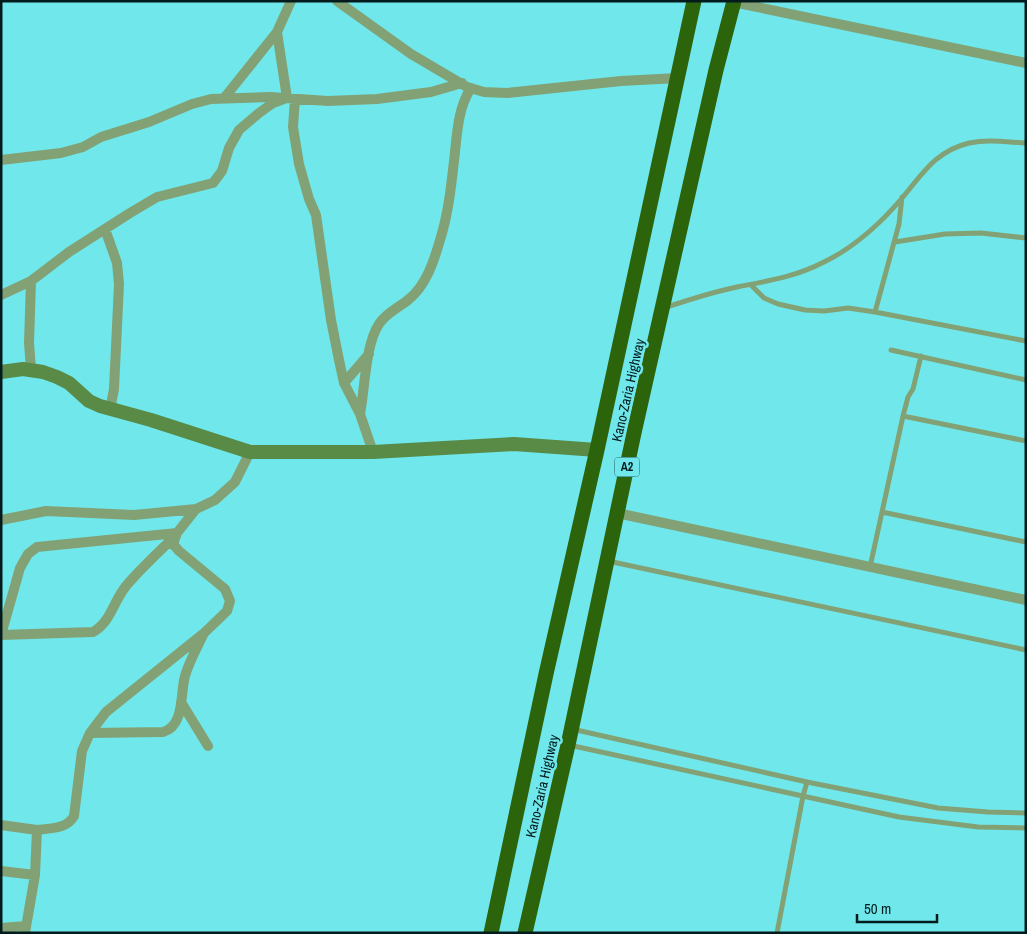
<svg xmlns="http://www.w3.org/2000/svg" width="1027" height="934" font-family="'Archivo Narrow',sans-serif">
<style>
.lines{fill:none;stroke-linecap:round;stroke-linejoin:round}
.lane{stroke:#82a276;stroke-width:5}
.street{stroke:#82a276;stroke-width:10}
.secondary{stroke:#598a46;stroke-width:14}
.highway{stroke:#2c640c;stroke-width:15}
.labels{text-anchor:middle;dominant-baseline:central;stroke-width:5;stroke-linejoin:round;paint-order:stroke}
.shield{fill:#70e8eb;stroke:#23585a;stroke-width:1}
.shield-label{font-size:12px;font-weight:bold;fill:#021b1c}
.street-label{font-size:14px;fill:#021b1c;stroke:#70e8eb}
</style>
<rect width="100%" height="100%" fill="#70e8eb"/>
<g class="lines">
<path class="lane" d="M895,242l50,-8 36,-1 45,5
M751,285l13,13 14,6 27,6 19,1 24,-3 27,4 151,29
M664,308c24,-8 48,-16 73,-21 31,-6 58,-10 87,-25 31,-15 57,-39 79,-65 20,-24 33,-46 66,-54 19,-4 38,-1 57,0
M875,312l24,-88 3,-27
M891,350l135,30
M903,416l123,25
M882,512l144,30
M608,561l418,89
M870,567l33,-151 5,-19 5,-8 8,-33
M572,729l235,53 131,26 50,4 38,1
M569,745l330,72 79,10 48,1
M777,933l26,-137 4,-14"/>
<path class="street" d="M337,1l74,53 56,33 17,5 23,1 114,-12 57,-3
M733,2l293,61
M277,32l10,66
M225,97l52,-65 14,-31
M295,99l-2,28 6,37 10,35 7,16 15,105 8,40 5,23 16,31 13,38
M1,160l60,-7 22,-6 18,-10 48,-15 43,-18 19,-5 59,-2 58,4 49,-2 54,-7 31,-9
M105,229l12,34 2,21 -5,105 -4,21
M31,281l-2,62 2,26
M1,295l30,-14 38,-29 61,-39 27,-16 56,-14 9,-12 7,-23 10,-18 20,-17 14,-10 11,-4
M344,383l25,-29
M360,414c5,-25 5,-69 19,-90 7,-11 19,-16 29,-24 18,-14 26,-39 32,-60 8,-25 11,-52 14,-79 3,-24 3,-52 17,-73
M617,513l409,87
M1,520l45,-9 88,4 62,-6 19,-9 20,-18 15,-30
M1,635l19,-67 8,-14 9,-7 140,-14
M1,635l92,-3c18,-10 20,-30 33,-46 15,-18 33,-34 49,-50
M181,702l27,44
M90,733l73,-1c22,-6 17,-39 22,-56 4,-14 12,-28 18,-41
M1,825l36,5 -2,45 -10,58
M37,830c14,-2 30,-1 37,-14l8,-65 8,-18 16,-21 97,-78 24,-23 3,-10 -5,-12 -46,-38 -6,-7 4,-11 19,-24
M1,871l34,4
M1,928l25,-2"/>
<path class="secondary" d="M1,372l22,-3 20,3 14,5 12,6 20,18 11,5 51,14 99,32h123l141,-8 83,6"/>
<path class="highway" d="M491,933l55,-259 51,-224 97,-449
M525,933l43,-188 66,-312 82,-363 18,-69"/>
</g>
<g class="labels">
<rect class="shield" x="614.5" y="457.5" width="25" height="19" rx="4"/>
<g class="shield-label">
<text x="627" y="467">A2</text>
</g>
<g class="street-label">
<text transform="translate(628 390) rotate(-77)">Kano-Zaria Highway</text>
<text transform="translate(542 786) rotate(-77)">Kano-Zaria Highway</text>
</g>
</g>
<rect width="1027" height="934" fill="none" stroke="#021b1c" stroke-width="5"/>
<path d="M857 914v8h80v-8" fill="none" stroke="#021b1c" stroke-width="2.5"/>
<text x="864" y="914" font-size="15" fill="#021b1c" stroke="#70e8eb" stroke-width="4" paint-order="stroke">50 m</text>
</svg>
